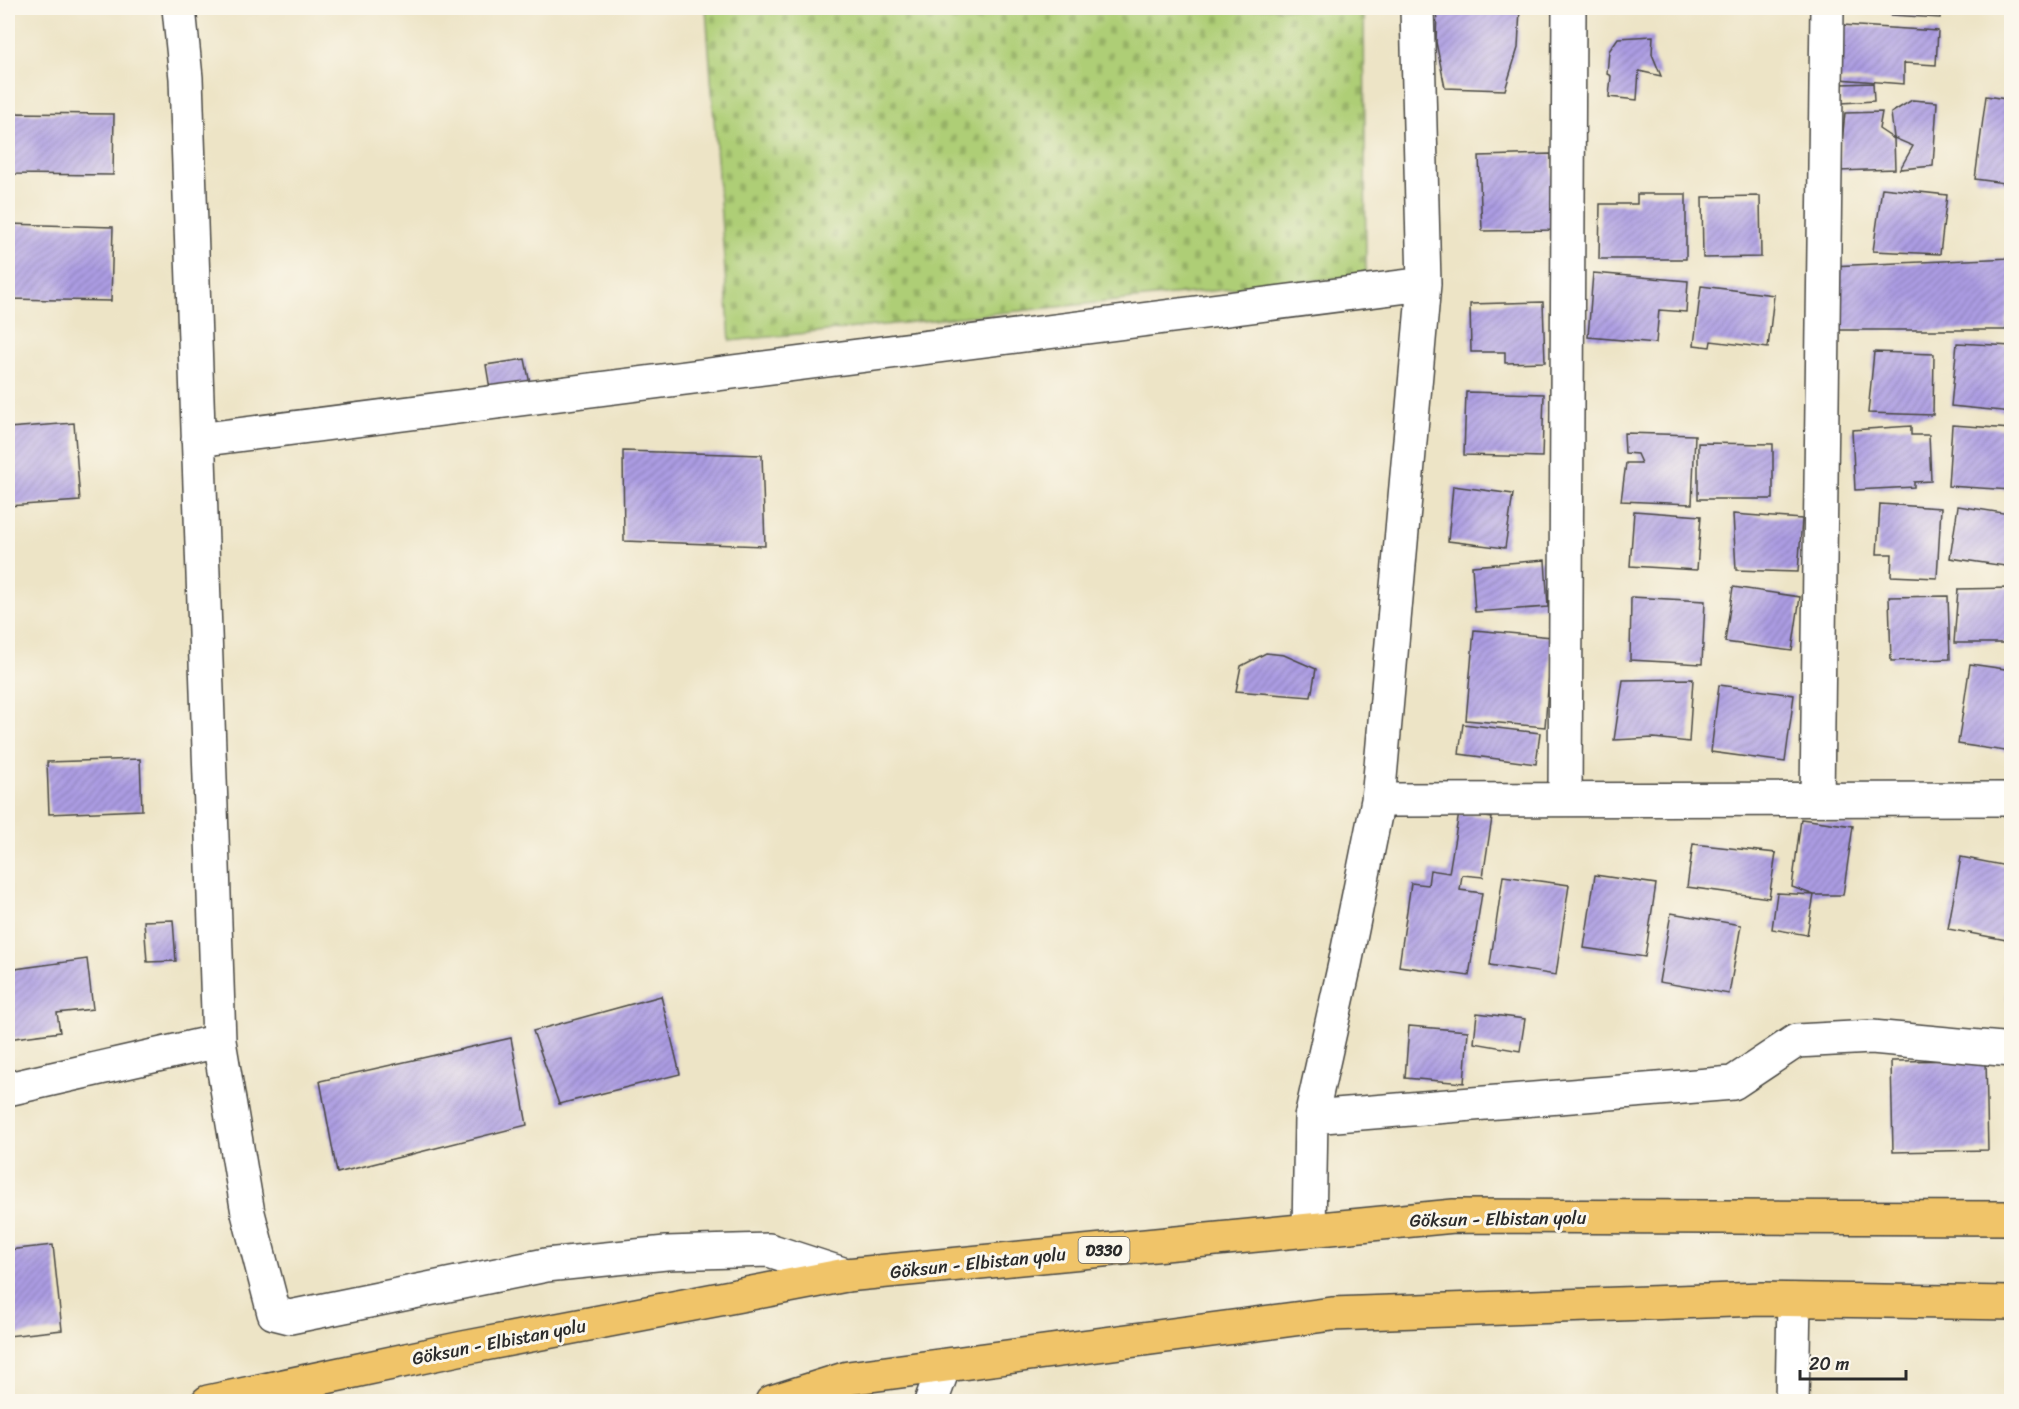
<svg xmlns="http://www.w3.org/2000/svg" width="2019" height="1409" font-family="Sriracha,sans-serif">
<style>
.cemetery{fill:url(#cemetery-stones);stroke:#6c7c50;stroke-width:1.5}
.building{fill:url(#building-hatch)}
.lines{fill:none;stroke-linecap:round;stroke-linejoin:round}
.minor-casing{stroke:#484742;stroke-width:36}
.highway-casing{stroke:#484742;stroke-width:36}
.minor{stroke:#fff;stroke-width:33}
.highway{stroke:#f0c469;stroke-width:33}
.labels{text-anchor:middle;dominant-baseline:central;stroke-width:6;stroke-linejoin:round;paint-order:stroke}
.shield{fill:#fbf7ec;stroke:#696865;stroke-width:1.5}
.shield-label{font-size:16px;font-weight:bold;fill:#2b2b2b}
.street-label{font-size:18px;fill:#2b2b2b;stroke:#fbf7ec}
</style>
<defs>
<pattern id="cemetery-stones" width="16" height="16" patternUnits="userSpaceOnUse" patternTransform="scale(1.5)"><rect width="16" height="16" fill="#aece76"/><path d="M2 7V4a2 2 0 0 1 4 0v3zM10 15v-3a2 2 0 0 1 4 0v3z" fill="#96b166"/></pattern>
<pattern id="building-hatch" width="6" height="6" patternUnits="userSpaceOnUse" patternTransform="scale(1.5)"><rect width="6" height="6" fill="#ac9ce3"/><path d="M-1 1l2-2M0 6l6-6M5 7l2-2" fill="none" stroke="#8c7fb8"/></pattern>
</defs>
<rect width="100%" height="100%" fill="#fbf7ec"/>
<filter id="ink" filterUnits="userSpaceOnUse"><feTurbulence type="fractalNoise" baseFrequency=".0167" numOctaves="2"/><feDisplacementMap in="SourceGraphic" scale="12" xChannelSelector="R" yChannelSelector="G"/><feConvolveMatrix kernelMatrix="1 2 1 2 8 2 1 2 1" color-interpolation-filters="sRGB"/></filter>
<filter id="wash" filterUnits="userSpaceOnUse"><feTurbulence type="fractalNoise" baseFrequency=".008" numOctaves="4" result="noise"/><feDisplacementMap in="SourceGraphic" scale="24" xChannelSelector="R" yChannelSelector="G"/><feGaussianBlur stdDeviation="1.35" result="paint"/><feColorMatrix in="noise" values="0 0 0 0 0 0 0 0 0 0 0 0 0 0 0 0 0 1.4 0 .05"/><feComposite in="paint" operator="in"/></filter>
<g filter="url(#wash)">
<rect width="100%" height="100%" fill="#ede4c6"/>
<path class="cemetery" d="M706,8h658l2,267 -636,66z"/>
<g id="blocks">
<path class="building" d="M1437,8h83l-2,40 -13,42 -60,-2 -9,-46z
M1892,8h49l-1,10 -49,-3z
M1842,25l96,6 -2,34 -32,-2v21l-65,-5z
M1653,36l-1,18 9,22 -22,-5 -2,29 -28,-3 2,-21 -4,-2 2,-23 9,-13z
M1873,83l1,18 -32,2 -1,-19z
M1986,96l26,4v84l-37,-5z
M1912,100l25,2 -4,64 -33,3 13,-23 -19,-8 -3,-25z
M1882,112l-3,17 15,10 1,30 -56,2 6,-58z
M8,113l106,1 -1,61 -105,-1z
M1551,154l2,32 8,44 -79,1 -3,-75z
M1882,188l65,7 -7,59 -67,-3z
M1637,194h49v65h-87l1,-55h37z
M1760,196l1,61 -58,1 -1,-61z
M8,224l105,3 -2,74 -103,-2z
M2012,258v21l-6,51h-177l1,-64z
M1593,273l95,8 -2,31 -27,-2 -3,33 -68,-6z
M1701,286l73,9 -6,53 -57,-7 -1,6 -16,-2z
M1543,302l2,60 -40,1v-11h-34l-1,-48z
M1957,343l55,3v66l-61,-6z
M1874,352l60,2 -1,61 -65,-2z
M525,359l6,30 -40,6 -5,-30z
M1466,392l78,2 -2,63 -78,-2z
M74,423l6,78 -72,5v-78z
M1952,425l60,4v61l-64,-4z
M1911,426v9h18l2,46 -17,1v5l-59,3 -3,-60z
M1624,433l71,2 -3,69 -71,-3 5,-38h15l-4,-9 -12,-1z
M1698,443l75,1v55h-75z
M623,451l139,4 3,91 -141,-5z
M1453,486l60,8 -8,54 -57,-7z
M1880,504l61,4 -4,70 -46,-2 1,-22h-15z
M1958,506l52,8 -3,17 5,1v35l-62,-9z
M1634,511l67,5 -4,54 -67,-4z
M1733,514l69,5 -4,53 -62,-2z
M1545,560l3,47 -73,5 -3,-46z
M1733,587l67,10 -8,54 -67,-9z
M2012,588v55h-58l4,-54z
M1948,596l2,63 -59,2 -2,-64z
M1631,597l74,4 -3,63 -72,-4z
M1474,630l78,7 -7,90 -79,-7z
M1266,653l18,2 32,14 -5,28 -75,-6 5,-25z
M1970,664l42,6v82l-54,-8z
M1693,679l-4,63 -35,-4 -40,2 9,-60z
M1719,685l75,10 -9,67 -74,-10z
M1463,724l77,9 -4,31 -77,-10z
M140,759l2,51 -93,4 -2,-52z
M1459,813l33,5 -9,59 -21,-2 -2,15 22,3 -13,83 -70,-10 12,-83 17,2 2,-15 19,3z
M1801,819l52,7 -10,69h-29l-22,-8z
M1693,844l83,9 -7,45 -82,-11z
M1961,857l51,10v74l-64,-12z
M1595,875l61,9 -11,73 -61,-9z
M1503,876l66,9 -13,90 -66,-10z
M1777,893l37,2 -7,40 -35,-6z
M1671,913l70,12 -12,69 -70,-12z
M173,920l3,41 -29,1 -3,-41z
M87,959l6,50 -36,4 3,19 -52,7v-69z
M2012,983v31l-6,-17z
M661,996l19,78 -121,30 -26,-73z
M1477,1013l48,6 -5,32 -46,-8z
M1409,1026l59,5 -4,52 -59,-5z
M511,1038l16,87 -190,48 -17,-92z
M1986,1060l2,90 -95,2 -2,-91z
M53,1245l9,85 -54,6v-86z"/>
</g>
</g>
<g filter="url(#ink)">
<use href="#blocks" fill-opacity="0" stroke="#484742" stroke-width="1.5"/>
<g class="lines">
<g class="minor-casing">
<path id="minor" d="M179,8l7,70 33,963 29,172 26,100 16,4 256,-52 120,-12 103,-3 77,25
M198,440l1226,-156
M1565,799l4,-791
M1817,799l10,-791
M1378,800l634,-1
M8,1089l211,-48
M1311,1117l422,-34 63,-42 76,-4 140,13
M1309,1230l2,-113 34,-153 33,-164 46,-516 -7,-276
M931,1402l13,-36
M1792,1402l2,-102"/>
</g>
<g class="highway-casing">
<path id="highway" d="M208,1402l255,-54 383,-73 608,-59 558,2
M772,1402l76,-24 484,-64 430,-15 250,4"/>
</g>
<use href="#minor" class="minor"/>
<use href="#highway" class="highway"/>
</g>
</g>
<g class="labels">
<rect class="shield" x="1078.5" y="1237" width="51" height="26" rx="4.5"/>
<g class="shield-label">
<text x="1104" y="1250">D330</text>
</g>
<g class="street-label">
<text transform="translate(1498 1219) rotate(-1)">Göksun - Elbistan yolu</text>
<text transform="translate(978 1263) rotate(-6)">Göksun - Elbistan yolu</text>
<text transform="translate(499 1342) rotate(-11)">Göksun - Elbistan yolu</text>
</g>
</g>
<rect width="2019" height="1409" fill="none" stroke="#fbf7ec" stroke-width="30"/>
<path d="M1800 1370v9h106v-9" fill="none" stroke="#2b2b2b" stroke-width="3"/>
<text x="1809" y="1370" font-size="18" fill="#2b2b2b" stroke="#fbf7ec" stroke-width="4.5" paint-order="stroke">20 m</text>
</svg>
